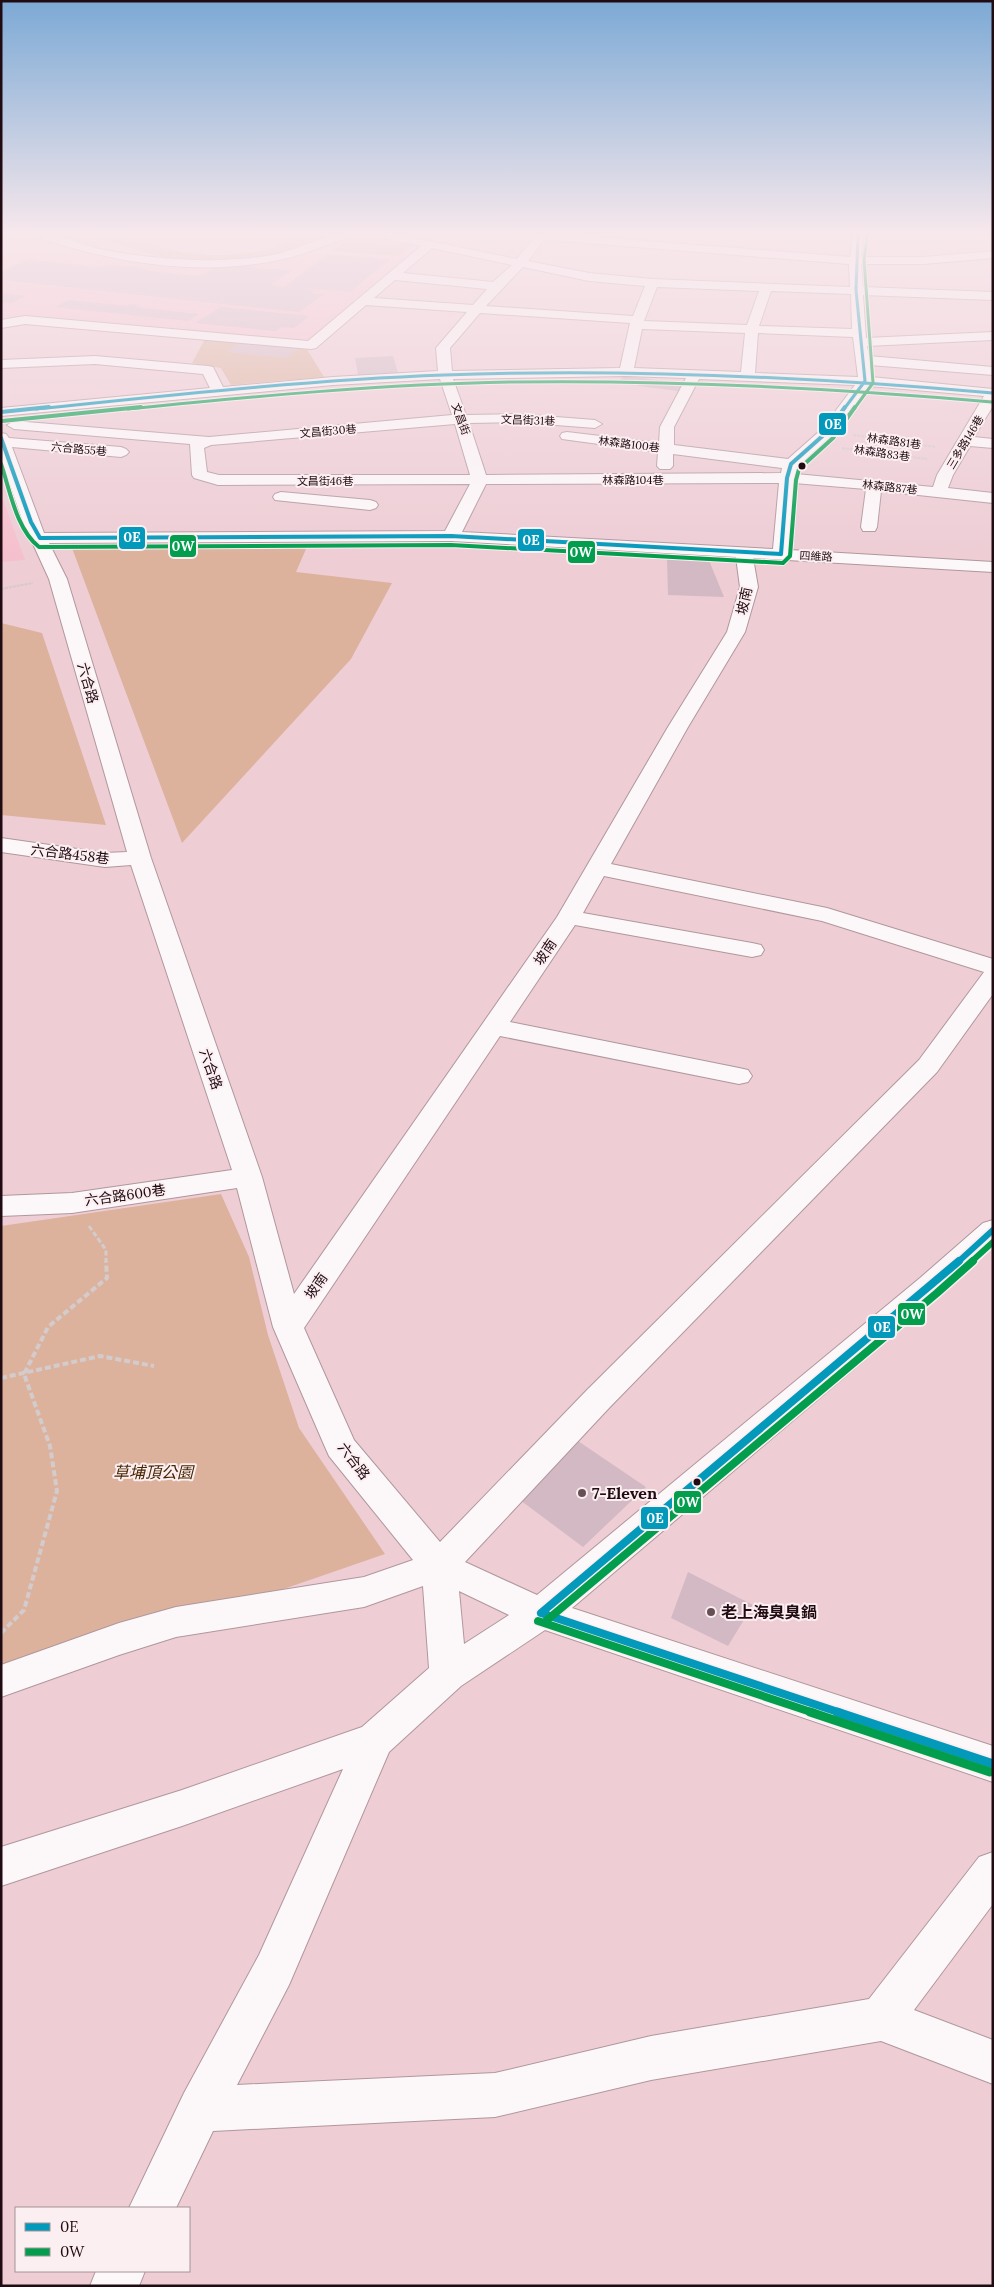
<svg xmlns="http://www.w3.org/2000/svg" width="994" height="2287" font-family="Lora,'Noto Sans TC',serif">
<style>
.built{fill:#f5c0cd}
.green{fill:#dcb29d}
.building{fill:#d2b9c3}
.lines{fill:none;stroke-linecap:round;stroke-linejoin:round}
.minor-casing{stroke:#b0979d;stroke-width:2}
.path-far2{stroke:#d4cbcd;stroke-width:2;stroke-dasharray:3 1;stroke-linecap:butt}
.path-far1{stroke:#d4cbcd;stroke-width:3;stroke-dasharray:5 2.5;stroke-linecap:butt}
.path{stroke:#d4cbcd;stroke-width:4;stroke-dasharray:6 3;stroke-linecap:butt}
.minor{fill:#fcf8f9;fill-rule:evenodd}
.bus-1-far4-casing{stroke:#fceff2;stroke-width:5}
.bus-1-far3-casing{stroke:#fceff2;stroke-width:6}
.bus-1-far2-casing{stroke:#fceff2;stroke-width:10}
.bus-1-far1-casing{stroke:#fceff2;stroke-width:11}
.bus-1-casing{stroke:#fceff2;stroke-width:13}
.bus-2-far4-casing{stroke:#fceff2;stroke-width:5}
.bus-2-far3-casing{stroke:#fceff2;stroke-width:6}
.bus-2-far2-casing{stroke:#fceff2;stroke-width:10}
.bus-2-far1-casing{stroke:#fceff2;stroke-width:11}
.bus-2-casing{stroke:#fceff2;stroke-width:13}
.bus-1-far4{stroke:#0399bb;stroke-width:3}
.bus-1-far3{stroke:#0399bb;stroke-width:4}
.bus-1-far2{stroke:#0399bb;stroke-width:6}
.bus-1-far1{stroke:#0399bb;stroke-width:8}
.bus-1{stroke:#0399bb;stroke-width:9}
.bus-2-far4{stroke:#029e4e;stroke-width:3}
.bus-2-far3{stroke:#029e4e;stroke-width:4}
.bus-2-far2{stroke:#029e4e;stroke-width:6}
.bus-2-far1{stroke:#029e4e;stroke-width:8}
.bus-2{stroke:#029e4e;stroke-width:9}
.bus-dot{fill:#200b12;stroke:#fceff2;stroke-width:2}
.poi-dot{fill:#684f56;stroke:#fceff2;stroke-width:2}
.labels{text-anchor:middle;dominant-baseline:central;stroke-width:4;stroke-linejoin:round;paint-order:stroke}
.far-street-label{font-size:11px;fill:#200b12;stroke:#fceff2}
.street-label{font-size:14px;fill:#200b12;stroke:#fceff2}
.near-park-label{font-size:16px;font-style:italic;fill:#482600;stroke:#fceff2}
.near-poi-label{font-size:16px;font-weight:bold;fill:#200b12;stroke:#fceff2;text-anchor:start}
.line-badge{stroke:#fceff2;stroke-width:2}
.badge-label{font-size:14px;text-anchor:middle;font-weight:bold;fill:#fff}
</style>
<rect width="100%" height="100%" fill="#eecdd5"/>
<path class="built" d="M1,236h381l41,10 -117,96 -305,-21z
M1,494l24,66 -24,2z"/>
<path class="green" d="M93,236c10,0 21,-2 31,0 18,3 34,12 52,15 26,6 98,8 115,-15l23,1c-33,27 -103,27 -144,21 -26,-4 -52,-15 -77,-22z
M346,241l66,5 -13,10 -67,-5z
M206,337l99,9 19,31 -93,8 -10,-17 -29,-5z
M69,540l196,2 41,7 -10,23 96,11 -41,76 -169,184z
M1,623l41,10 64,192 -105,-10z
M221,1194l28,63 19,78 31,93 86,126 -384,133v-461z"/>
<path class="building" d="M54,236h22l20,6 -2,2 -21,-1z
M328,254l63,5 -41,33 -59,-5 25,3 -4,3 12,1 -25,18 -298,-32v-8l27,-13 62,7 -4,1 7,1 16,-3 18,1 15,2 9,3 49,5 21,-12 71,7 -22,14 14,2z
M1,293l24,3 -13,7 -11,-1z
M68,300l59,6 4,-2 8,1 -4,2 64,7 -11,7 -132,-14z
M221,307l88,9 -15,12 -12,-1 -7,4 -80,-8z
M239,342l59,6 -11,10 -60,-6z
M393,356l5,17 -40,2 -3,-17z
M623,377h10l55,7 -3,8 -68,-9z
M667,557l41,1 16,39 -56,-2z
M569,1435l77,52 -63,60 -63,-47z
M688,1572l65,33 -25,41 -57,-28z"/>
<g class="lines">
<g class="minor-casing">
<path id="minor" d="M37,236c21,-3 42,8 63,13 39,8 80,12 121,11 19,-1 41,-2 60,-7 24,-6 43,-20 69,-17l-2,2c-23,6 -45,18 -69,22 -80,17 -163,3 -240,-22z
M385,236h19l113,23 17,-21 7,-2h41l268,21 3,-21h11l-3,21h63l69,-6v7l-69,6h-63l2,23 130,5v8l-130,-5 3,43 127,-6v8l-126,6 2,10 124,11v8l-123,-10 1,12 122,12v17l-19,31 19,2v9l-23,-2 -17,29 -5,13 45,5v10l-112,-12 -4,36 -2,4h-12l-2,-4 5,-38 -72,-6 -4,67 203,12v10l-240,-14 5,29 -13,45 -57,95 -77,137 216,44 166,51v35l-56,78 -328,336 -144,154 72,33 383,-317 63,-55 10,-3v27l-51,47 -370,314 421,138v36l-448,-152 -84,56 -72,66 -100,233 -52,100 258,-12 156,-37 218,-37 110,-142 14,-5v52l-79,106 79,30v44l-112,-43 -230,39 -156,37 -282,14 -37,77h-47l55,-115 75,-138 84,-186 -161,57 -181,60v-39l181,-57 180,-63 67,-59 -6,-82 -59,21 -188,30 -57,18 -118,42v-32l118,-42 57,-16 188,-30 49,-17 -84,-104 -4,-9 -52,-120 -36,-139 -165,25 -71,3v-20l71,-3 160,-23 -101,-305 -26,2 -104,-15v-14l104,15 22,-1 -78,-273 -26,-57 -22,-63v-26l5,1 3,4 112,9 5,2 3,3 -3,3 -5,2 -109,-10 32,86 401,-2 25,-47 -252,1 -24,-7 -2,-3 -2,-31 -176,-15 -7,-4 7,-4 195,16 243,-22 -12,-36 -107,6 -332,31v-8l209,-20 -7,-14 -108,-10 -94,4v-8l94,-4 113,10 5,1 10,20 110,-10 105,-6 -2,-23 31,-36 -101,-7 -50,43 -5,1 -286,-25 -24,4v-8l24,-4 283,25 113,-95 -35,-8zM549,240l300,24 1,23 -198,-8 -63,-6 -61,-12 14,-19zM432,248l80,17 -19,17 -90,-9zM523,267l66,14 56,5 -12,30 -147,-10zM395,280l92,9 -14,16 -99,-7zM657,287l102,4 -12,34 -103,-4zM771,291l80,3 1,35 -93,-3zM480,313l150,10 -10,45 -168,3 -2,-23zM642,329l103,4 -4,39 -107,-4zM758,333l95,4 5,40 -103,-4zM626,376l60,2 -26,49 -1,16 -92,-11 -5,1 -2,3 2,3 96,13 -1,14 3,3h10l3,-3v-12l109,14 -1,5 -295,2 -17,-52 48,-1 78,6 7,-4 -7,-4 -78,-6 -51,1 -13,-36zM699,379l156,6 -33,44 -34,30 -114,-14v-18zM869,386l115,10 -47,79 -4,12 -137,-13 2,-8 34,-31zM455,424l15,51h-251l-12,-3 -3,-24 7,-3zM779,483l-6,66 -311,-17 24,-48zM451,541l285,16 4,30 -13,45 -59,95 -111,190 -263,377 -32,-117 -111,-319 -84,-279 -18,-36zM604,876l218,45 162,51 -65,88 -332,330 -147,152 -86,-102 -50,-112 196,-292 239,48 9,-2 4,-6 -4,-6 -9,-2 -229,-46 65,-97 177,32 9,-2 3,-5 -3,-5 -9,-2 -169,-30zM459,1591l50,24 -45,29z
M281,492l89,8 6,2 2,3 -2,3 -6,2 -95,-10 -2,-3 2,-3z
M96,2271h49l-6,15h-49z"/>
</g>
<path class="path-far2" d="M853,435l83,12
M842,448l85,11
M1,589l32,-6"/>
<path class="path-far1" d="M89,1226l17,24v12"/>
<path class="path" d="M1,1378l99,-22 54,10
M1,1633l23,-23 33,-119 -7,-45 -26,-72 24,-47 59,-49 -1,-17"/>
<use href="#minor" class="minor"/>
<g class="bus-1-far4-casing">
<path id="bus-1-far4" d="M36,409c136,-14 272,-29 408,-34 184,-7 367,2 549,18
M844,409l21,-28 -9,-91 2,-54"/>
</g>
<g class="bus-1-far3-casing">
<path id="bus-1-far3" d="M1,412l48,-5
M1,438l30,84 9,16 411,-2 330,18 6,-76 4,-14 36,-32 18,-25"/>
</g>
<g class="bus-1-far2-casing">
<path id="bus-1-far2" d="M958,1262l35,-32"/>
</g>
<g class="bus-1-far1-casing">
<path id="bus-1-far1" d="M541,1613l418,-352
M541,1613l300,100"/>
</g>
<g class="bus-1-casing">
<path id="bus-1" d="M837,1712l156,52"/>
</g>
<g class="bus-2-far4-casing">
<path id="bus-2-far4" d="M128,409c129,-13 257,-25 386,-27 160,-2 319,6 478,20
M854,409l19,-26 -9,-123 3,-23"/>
</g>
<g class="bus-2-far3-casing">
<path id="bus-2-far3" d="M2,421l139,-14
M1,464c9,26 15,65 38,83l412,-2 332,18 7,-7 6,-76 3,-11 34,-31 22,-31"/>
</g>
<g class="bus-2-far2-casing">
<path id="bus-2-far2" d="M971,1262l22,-20"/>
</g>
<g class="bus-2-far1-casing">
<path id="bus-2-far1" d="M547,1620l390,-327 36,-32
M538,1621l276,92"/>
</g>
<g class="bus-2-casing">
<path id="bus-2" d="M810,1712l180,60"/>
</g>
<use href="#bus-1-far4" class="bus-1-far4"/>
<use href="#bus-1-far3" class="bus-1-far3"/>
<use href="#bus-1-far2" class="bus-1-far2"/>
<use href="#bus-1-far1" class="bus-1-far1"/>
<use href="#bus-1" class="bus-1"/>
<use href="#bus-2-far4" class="bus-2-far4"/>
<use href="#bus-2-far3" class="bus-2-far3"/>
<use href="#bus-2-far2" class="bus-2-far2"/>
<use href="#bus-2-far1" class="bus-2-far1"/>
<use href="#bus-2" class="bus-2"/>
</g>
<linearGradient id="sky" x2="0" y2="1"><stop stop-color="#7ca9d5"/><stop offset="0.42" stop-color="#f7e8ec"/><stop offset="1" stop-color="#f7e8ec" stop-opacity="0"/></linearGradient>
<rect width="994" height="556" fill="url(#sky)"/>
<g class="bus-dot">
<circle cx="802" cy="466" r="4.5"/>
<circle cx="697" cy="1482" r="4.5"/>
</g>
<g class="poi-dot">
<circle cx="582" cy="1493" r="5"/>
<circle cx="711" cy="1612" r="5"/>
</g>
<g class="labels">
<g class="far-street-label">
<text transform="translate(461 419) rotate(70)">文昌街</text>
<text transform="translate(528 420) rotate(2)">文昌街31巷</text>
<text transform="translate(328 431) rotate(-5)">文昌街30巷</text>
<text transform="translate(894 441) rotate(8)">林森路81巷</text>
<text transform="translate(965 442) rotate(-59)">三多路146巷</text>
<text transform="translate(629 444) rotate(7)">林森路100巷</text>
<text transform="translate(79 449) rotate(5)">六合路55巷</text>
<text transform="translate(882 453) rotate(8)">林森路83巷</text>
<text x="633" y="480">林森路104巷</text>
<text x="325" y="481">文昌街46巷</text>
<text transform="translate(890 487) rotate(6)">林森路87巷</text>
<text transform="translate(816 556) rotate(3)">四維路</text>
</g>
<g class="street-label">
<text transform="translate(744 601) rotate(-78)">坡南</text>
<text transform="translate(88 683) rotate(74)">六合路</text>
<text transform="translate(70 854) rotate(7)">六合路458巷</text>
<text transform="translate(545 952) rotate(-56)">坡南</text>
<text transform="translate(211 1069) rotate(71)">六合路</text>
<text transform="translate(125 1195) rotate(-8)">六合路600巷</text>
<text transform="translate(316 1286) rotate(-55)">坡南</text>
<text transform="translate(354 1461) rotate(53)">六合路</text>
</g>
<g class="near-park-label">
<text x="153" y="1472">草埔頂公園</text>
</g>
<g class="near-poi-label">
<text x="592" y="1493">7-Eleven</text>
<text x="721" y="1612">老上海臭臭鍋</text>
</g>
</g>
<g class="line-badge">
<rect x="818" y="412" width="29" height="24" rx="5" fill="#0399bb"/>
<rect x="118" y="526" width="28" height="24" rx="5" fill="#0399bb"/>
<rect x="517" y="528" width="28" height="24" rx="5" fill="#0399bb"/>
<rect x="169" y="534" width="28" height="24" rx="5" fill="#029e4e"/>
<rect x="567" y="540" width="29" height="24" rx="5" fill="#029e4e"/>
<rect x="897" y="1302" width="29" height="24" rx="5" fill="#029e4e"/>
<rect x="867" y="1315" width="29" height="24" rx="5" fill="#0399bb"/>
<rect x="673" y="1490" width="29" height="24" rx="5" fill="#029e4e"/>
<rect x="640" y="1506" width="29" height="24" rx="5" fill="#0399bb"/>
</g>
<g class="badge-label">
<text x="833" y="429">0E</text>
<text x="132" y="542">0E</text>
<text x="531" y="545">0E</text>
<text x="183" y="551">0W</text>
<text x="581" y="557">0W</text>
<text x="912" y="1319">0W</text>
<text x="882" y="1332">0E</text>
<text x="688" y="1507">0W</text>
<text x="655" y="1523">0E</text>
</g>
<rect width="994" height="2287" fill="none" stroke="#200b12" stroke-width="5"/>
<rect x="15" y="2207" width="175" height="65" fill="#fceff2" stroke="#a49498"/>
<rect x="25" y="2223" width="25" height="8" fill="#0399bb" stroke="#a49498"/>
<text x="60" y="2232" font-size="15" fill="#200b12">0E</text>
<rect x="25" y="2248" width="25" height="8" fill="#029e4e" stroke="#a49498"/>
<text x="60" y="2257" font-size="15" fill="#200b12">0W</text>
</svg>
